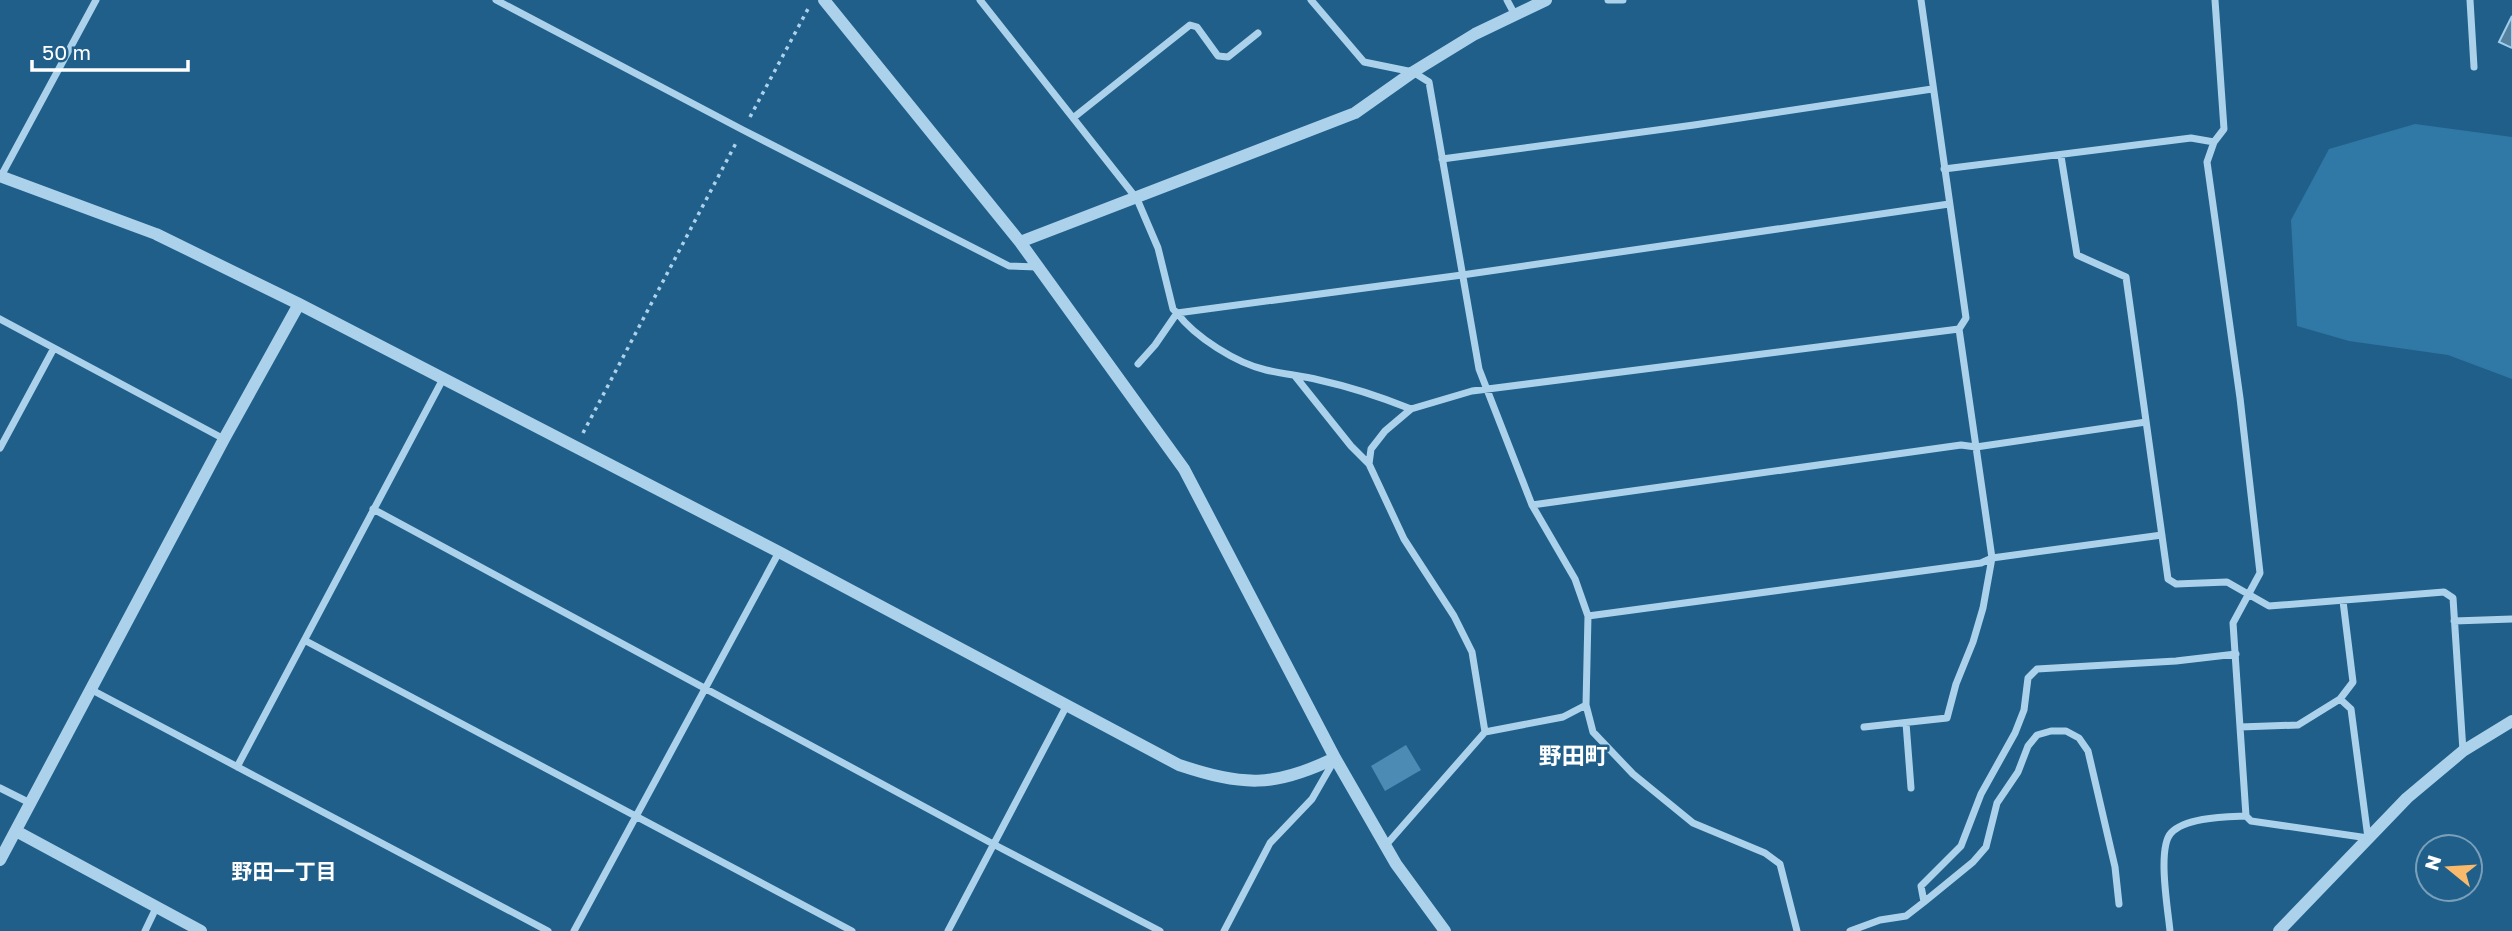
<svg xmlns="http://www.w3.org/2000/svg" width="2512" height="931" font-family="'Golos Text','Noto Sans JP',sans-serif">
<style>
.green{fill:#3078a6}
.water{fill:#5682a0;stroke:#9fcfed;stroke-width:2}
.building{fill:#4c8bb4}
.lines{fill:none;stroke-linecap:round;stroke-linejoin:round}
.path{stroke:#acd2eb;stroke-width:3.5;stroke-dasharray:3.5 5;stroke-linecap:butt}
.minor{stroke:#acd2eb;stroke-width:7}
.tertiary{stroke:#acd2eb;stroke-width:12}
.labels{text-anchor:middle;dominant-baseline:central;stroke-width:5;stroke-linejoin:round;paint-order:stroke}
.neighbourhood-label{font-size:21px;font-weight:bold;fill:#fff;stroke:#205f8a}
.quarter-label{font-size:23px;font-weight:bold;fill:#fff;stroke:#205f8a}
</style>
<rect width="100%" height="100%" fill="#205f8a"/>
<path class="green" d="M2415,124l97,13v242l-64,-24 -99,-14 -52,-15 -6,-106 38,-71z"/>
<path class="water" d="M2512,16v32l-13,-6z"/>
<path class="building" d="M1406,745l15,25 -36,21 -14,-25z"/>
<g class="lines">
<path class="path" d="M750,117l59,-110
M583,433l153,-290"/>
<path class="minor" d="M496,0l247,130 266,136 28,1
M980,0l157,199 21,49 15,61 4,4 -22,32 -17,19
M1311,0l53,62 49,10 16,10 50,287 53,136 43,74 13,37 -2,89 7,27 40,42 60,49 72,30 15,11 17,67
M1507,0l8,15
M1608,0h15
M2215,0l9,129 -10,13 -7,20 33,236 20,175 -27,50 13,193 5,5 117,17 -17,-129 -11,-10
M2470,0l4,67
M1073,118l117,-93 7,2 21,29 10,1 30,-24
M2061,156l16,99 49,22 42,302 8,5 51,-2 42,24 175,-14 9,6 10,153
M1442,159l252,-34 238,-36
M1944,169l247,-31 23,4
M1,176l95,-176
M0,319l224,120
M1295,376l56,70 18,18
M1411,409c-30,-12 -60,-22 -92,-29 -17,-4 -35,-6 -53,-10 -30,-7 -71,-33 -89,-57l285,-38 487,-71
M0,448l54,-100
M1532,505l429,-60 15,2 170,-25
M373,509l622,336 165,86
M1588,616l393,-53 11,-5 -33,-229 7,-11 -45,-318
M2454,621l58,-2
M306,641l546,290
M92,690l456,241
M1906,723l5,65
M1864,727l83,-9 9,-34 17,-42 10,-34 9,-50 170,-23
M2240,727l58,-2 42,-26 13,-17 -10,-81
M1485,732l78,-15 23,-12
M237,767l206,-388
M0,788l30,15
M1386,845l99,-113 -13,-80 -18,-36 -50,-77 -35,-75 2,-15 14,-18 26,-22 61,-18 487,-62
M2119,904l-4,-37 -27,-116 -9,-13 -13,-7h-15l-14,4 -9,11 -10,26 -21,31 -11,44 -13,15 -49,40 -3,-16 40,-40 20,-52 34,-61 9,-23 4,-32 9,-9 139,-8 60,-7
M145,931l11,-23
M574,931l205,-379
M948,931l119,-226
M1224,931l46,-88 42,-44 23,-40
M1850,931l30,-11 26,-4 18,-14
M2170,931c-2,-21 -13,-83 1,-98 15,-16 55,-16 75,-17"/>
<path class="tertiary" d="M824,0l196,242 164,227 151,289 61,106 49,67
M0,176l156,58 143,70 480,248 400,213c64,21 94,23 156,-7
M1020,242l335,-129 58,-41 62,-38 71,-34
M16,831l185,100
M0,860l224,-421 75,-135
M2279,931l128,-133 56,-47 49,-30"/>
</g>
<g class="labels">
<g class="neighbourhood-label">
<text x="284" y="871">野田一丁目</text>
</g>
<g class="quarter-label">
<text x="1573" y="755">野田町</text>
</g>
</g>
<g transform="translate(2449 868) rotate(288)"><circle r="33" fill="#205f8a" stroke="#799fb9" stroke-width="2"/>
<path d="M0-5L12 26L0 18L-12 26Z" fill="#f9ba6c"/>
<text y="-10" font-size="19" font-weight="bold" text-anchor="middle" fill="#ffffff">N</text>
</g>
<path d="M32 60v10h156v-10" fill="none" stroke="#ffffff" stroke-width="3.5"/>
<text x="42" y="60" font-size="21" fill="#ffffff" stroke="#205f8a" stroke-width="5" paint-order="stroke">50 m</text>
</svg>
